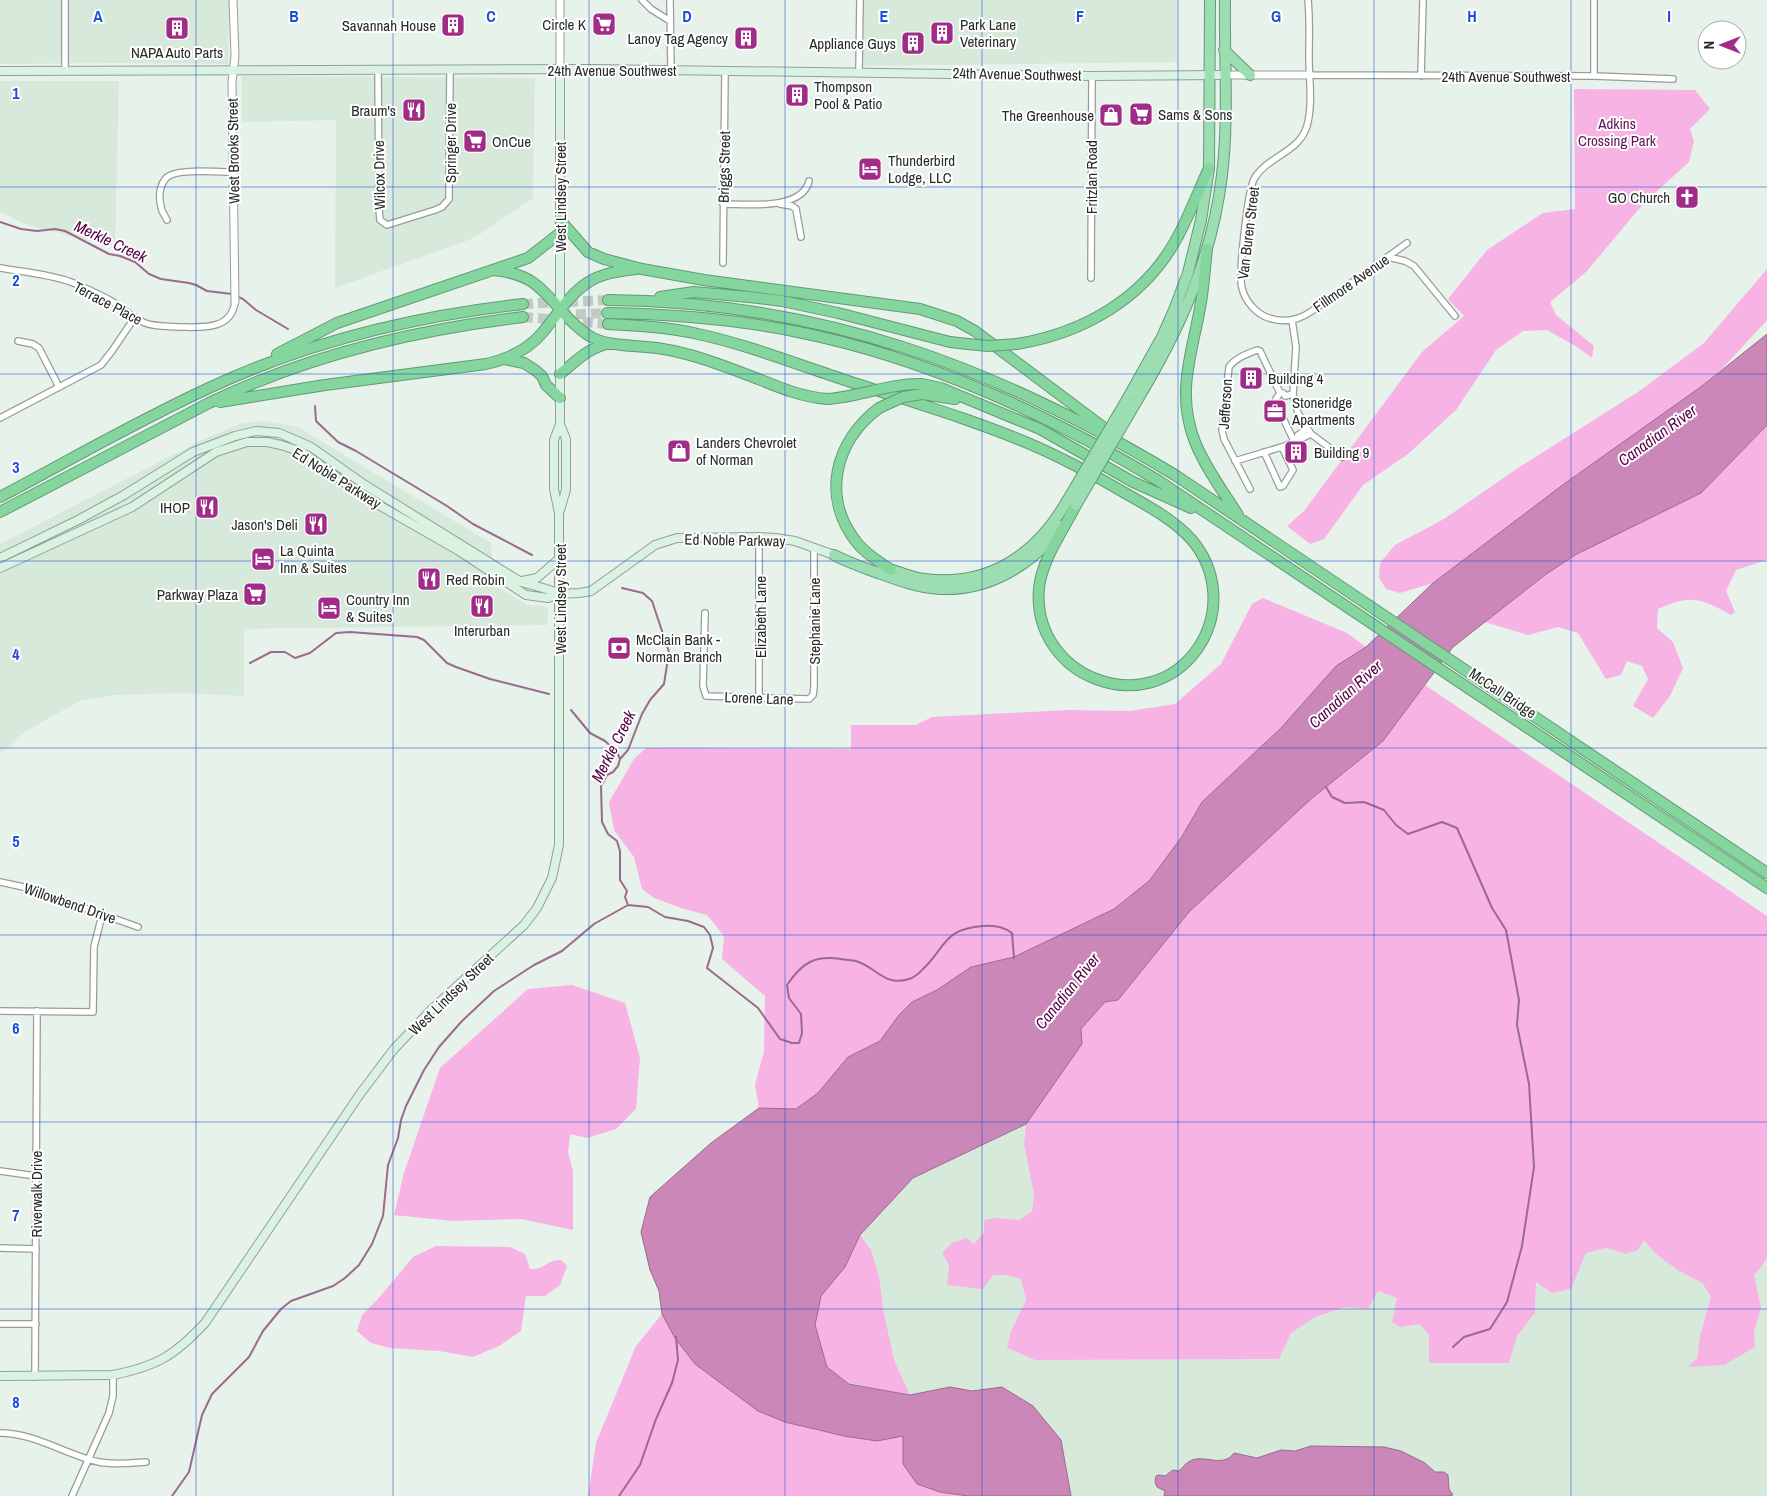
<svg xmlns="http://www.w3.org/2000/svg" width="1767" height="1496" font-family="'Archivo Narrow',sans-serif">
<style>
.built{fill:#d7e9db}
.green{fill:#f7b3e3}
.water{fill:#cb87b7;stroke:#9a6b8c}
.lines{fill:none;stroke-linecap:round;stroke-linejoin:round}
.stream{stroke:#9a6b8c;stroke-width:2}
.motorway-tunnel{stroke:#c1cac3;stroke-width:10;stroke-dasharray:10 5;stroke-linecap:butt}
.minor-casing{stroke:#949f97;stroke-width:8}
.tertiary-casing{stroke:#949f97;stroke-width:9}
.secondary-casing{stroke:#949f97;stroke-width:10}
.trunk-casing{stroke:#639a75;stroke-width:12}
.motorway-casing{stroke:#639a75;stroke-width:12}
.minor{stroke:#fff;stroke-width:5.5}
.tertiary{stroke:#fff;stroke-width:7}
.secondary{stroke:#daf2e2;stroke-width:8}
.trunk{stroke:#9cdeb2;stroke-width:10}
.motorway{stroke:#84d59e;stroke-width:10}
.trunk-bridge-casing{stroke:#639a75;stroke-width:12;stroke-linecap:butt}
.motorway-bridge-casing{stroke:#639a75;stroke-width:12;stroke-linecap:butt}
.trunk-bridge{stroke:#9cdeb2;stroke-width:10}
.motorway-bridge{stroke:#84d59e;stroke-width:10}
.grid{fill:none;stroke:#1d4ed8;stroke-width:1;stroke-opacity:0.55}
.labels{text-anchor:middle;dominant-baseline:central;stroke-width:4;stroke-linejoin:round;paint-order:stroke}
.poi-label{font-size:15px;fill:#272b28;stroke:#fff;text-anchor:start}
.street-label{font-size:15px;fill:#272b28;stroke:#fff}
.park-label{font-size:15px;fill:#631252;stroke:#fff}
.water-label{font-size:16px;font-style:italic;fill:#560146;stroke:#fff}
.grid-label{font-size:16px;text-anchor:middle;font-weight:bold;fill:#1d4ed8;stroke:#fff;stroke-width:4;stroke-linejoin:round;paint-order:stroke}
</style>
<rect width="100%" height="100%" fill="#e7f2ea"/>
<path class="built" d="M0,0h229l-1,64 -113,-1 -115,1z
M861,0h316v62l-316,4z
M242,76l293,2 -2,120 -59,40 -139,50 1,-168 -94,2z
M0,81h119l-4,166 -87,-22 -28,-13z
M265,421l32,6 194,116 2,41 35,21h11l7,2 2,4 -1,14 -303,4v67l-59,-3 -71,2 -34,6 -54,30 -26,23v-210l202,-104 40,-17z
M1026,1124l-2,20 10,51 -2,16 -13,9 -23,-2 -22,26 -32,9 7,12 -1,20 45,-10h13l15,4 5,21 -15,31 -4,17 28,12 243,-1 13,-26 24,-16 31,-10 22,2 10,-18 19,7 3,29 19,-3 10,11v27l88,-26 18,-23 1,-31 35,7 15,-36 21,-5 18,6 19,-14 13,14 22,17 23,12 9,13 -11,40 -3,23 -9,8 67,-20 -1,-15 7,-24 -7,-33 8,-9 5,-9v239h-696l-10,-56 -28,-34 -31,-19 -30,4 -22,-4 -40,8 -16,-35 -11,-52 -4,-32 -8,-26 -11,-15 54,-57z"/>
<path class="green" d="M1574,89l121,1 15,19 -20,20 4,12 -5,21 -45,41 -58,69 -36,30 6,13 38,31 -2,12 -15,-11 -30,-17 -24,1 -27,19 -40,60 -48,44 -45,31 -39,54 -14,5 -23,-18 17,-15 118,-159 42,-36 -16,-17 39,-49 56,-37 32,-4z
M1767,269v51l-45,49 -20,17 -138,98 -131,99 -33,10 -14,-4 -7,-11 1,-15 15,-18 49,-26 74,-51 120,-76 66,-49z
M1767,425v135l-31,10 -10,21 9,21 -4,3c-30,-17 -40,-21 -73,-6l-1,19 16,14 10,26 -13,28 -17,22 -20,-12 15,-27 -6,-13 -15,-5 -6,14 -15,4 -28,-46 -20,-6 -30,8 -43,-13 60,-47 30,-20 126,-62z
M1263,598l84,35 19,14 -30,19 -55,62 -79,74 -21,36 -32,43 -35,28 -100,48 -43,10 -34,23 -25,12 -13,13 -19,26 -32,16 -30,36 -22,16 -37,-1 -4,-23 9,-34 1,-55 -43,-37 2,-23 -17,-21 -26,-7 -27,-10 -12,-9 -8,-32 -20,-27 -5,-28 25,-43 12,-11 205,1v-24h65l16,-8 137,-7 61,1 45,-7 46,-40 31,-60z
M1425,685l342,231v341l-5,9 -8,9 7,33 -7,24 1,15 -31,18 -37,2 10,-8 3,-23 11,-40 -9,-13 -23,-12 -23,-17 -12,-14 -6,10 -13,4 -18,-6 -21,5 -15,36 -19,4 -16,-11 -1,31 -18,23 -8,27h-80v-28l-10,-11 -19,3 -8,-5 5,-24 -19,-7 -10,18 -22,-2 -31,10 -24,16 -12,26 -244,1 -28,-12 4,-17 15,-31 -5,-21 -15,-4h-13l-10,14 -36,-4 2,-20 -7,-12 10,-10 14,-5 8,6 10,-12v-12l12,-2 23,2 13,-9 2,-16 -10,-51 2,-20 56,-80 -1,-14 24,-28 13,-2 71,-88 122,-113 72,-58z
M572,985l53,18 15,55 -4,51 -20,20 -29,9 -17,-4 -2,18 5,19v59l-52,-11 -69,2 -58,-6 10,-42 36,-105 88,-79z
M860,1235l11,15 8,26 4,32 11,52 16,35 -61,-12 -22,-16 -12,-42 5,-29 25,-29z
M436,1246l74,1 15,7 5,15c15,1 16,-9 31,-9l6,6 -7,19 -15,11h-19l-5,35 -22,15 -26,11 -34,-6 -49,-3 -19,-5 -14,-12 5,-16 16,-16 35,-42z
M662,1314l13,24 140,92 62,11 26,-5v28l37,28 28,4h-380l8,-53 40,-97z"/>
<path class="water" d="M1767,334v91l-66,68 -126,62 -30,20 -92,72 -70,94 -72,58 -122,113 -71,88 -13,2 -24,27 1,15 -56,80 -113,54 -53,57 -15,32 -24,29 -6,29 12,42 22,17 61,11 40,-8 22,4 30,-4 31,19 28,34 10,56h-103l-28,-4 -23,-8 -14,-20v-28l-26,5 -33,-5 -59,-14 -27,-11 -63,-47 -20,-26 -13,-24 -3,-23 -9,-21 -9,-38 9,-35 61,-54 48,-35 37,1 22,-16 30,-36 32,-16 19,-26 13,-13 25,-12 34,-23 43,-10 100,-48 35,-28 32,-43 21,-36 79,-74 55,-62 30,-19 67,-64 131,-99 138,-98z
M1311,1446l73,1 17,4 24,12 10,9h9l4,3 1,14 4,6 -5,1h-284l1,-5 -8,-4 -2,-5 1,-6 3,-1 6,1 8,-6 6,1c4,-4 8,-9 13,-11 15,-5 31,8 42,-7l23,5 24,-8 14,1z"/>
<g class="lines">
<path class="stream" d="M0,222l21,7 16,2 18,-2 10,2 44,23 11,2 15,6 14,12 12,5 28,4 7,2 11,6 25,3
M236,296l7,3 13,11 32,19
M315,406l1,15 22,21 18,9 91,55 26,18 59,31
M622,588l21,5 9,8 17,51 -5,32 -14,16 -8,14 -14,36 -8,9 -2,7 -5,6 -6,3 -6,11 1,36 6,12 9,7 3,10v29l7,11 -2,6 3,8
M250,663l21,-11h14l10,6 15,-5 26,-20 14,-1 67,5 7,3 23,23 9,4 34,12 59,15
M571,710l19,23 15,8 12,11 3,7
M1326,787l6,10 13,6 19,-1 20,8 12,15 12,9 34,-12 15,6 35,80 14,22 13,70 -2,25 12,59 5,83 -12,79 -15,56 -17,27 -26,8 -11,10
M628,905l20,2 17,10 23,4 16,6 6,8 3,13 -6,20 51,40 22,31 12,4h7l3,-10 -1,-19 -12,-16 -2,-13c15,-22 27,-30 54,-26 5,1 11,1 15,2 20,6 29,26 53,18 7,-2 10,-6 15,-11 23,-23 20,-39 59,-42 11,-1 21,1 29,7l2,25
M172,1496l17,-24 13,-57 10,-21 37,-37 14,-26 18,-22 10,-8 42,-15 12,-8 14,-13 13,-21 11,-28 5,-51 10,-27 3,-18 5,-14 18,-36 15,-23 23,-26 32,-30 40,-26 28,-14 32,-27 34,-19
M619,1496l21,-31 16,-46 16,-36 6,-23 -2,-23"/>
<path class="motorway-tunnel" d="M523,304l85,-4
M561,315l46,-2
M523,317l85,7"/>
<g class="minor-casing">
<path id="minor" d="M65,0v70
M642,0l9,9 19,12
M670,0l1,70
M1308,0c2,19 1,38 1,57 0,22 4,47 -2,69 -8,27 -40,30 -53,53 -6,12 -16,95 -12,109 3,13 14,26 27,30 15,5 30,2 43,-7l95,-68
M378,69l1,140 1,11 7,5 48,-15 7,-3 7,-8 1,-129
M859,72l1,-72
M1310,75l284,1 79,3
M1421,76l2,-76
M1594,76v-76
M723,204c23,0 79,7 86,-23
M780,204l12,2 4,3 5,28
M167,220c-2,-4 -6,-9 -6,-14 -3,-10 -1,-27 10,-31 12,-6 47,-3 62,-3
M1388,257l17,4 9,5 41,50
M723,263l2,-192
M0,268c24,4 49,6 71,14 14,6 29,12 42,20 10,7 20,16 32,21 11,4 23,3 34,4 22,0 52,4 56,-25
M1091,278l1,-202
M1292,320l4,27 -3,47 5,19 13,21 31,23
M18,341l15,3 6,4 20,39
M1280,393l-4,6 1,4 3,3 1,8 13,27
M0,418l101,-53 11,-14 23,-34
M1297,439l1,-4 9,-6
M1264,452l16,35 3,-1 10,-16 -11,-23
M1235,461l50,-15 26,-12
M1250,489l-26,-50 -2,-9 7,-63c6,-9 18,-13 28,-17l3,1 20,42h3l2,3 8,-2
M759,537v160
M705,613l-2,73 3,10 103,3 4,-4 1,-8v-140
M0,882l28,6 110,39
M0,1011l93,1 1,-65 8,-32
M0,1171l36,5
M0,1248l36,1
M0,1324h36
M35,1377l2,-366
M0,1433c35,0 66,22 99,29 15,3 32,1 47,0
M72,1496l37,-83 4,-17v-21"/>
</g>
<g class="tertiary-casing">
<path id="tertiary" d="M233,0l2,56 -3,26 3,220
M560,0v69
M1225,75h85"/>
</g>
<g class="secondary-casing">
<path id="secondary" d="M0,71l593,-2 499,7 133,-1
M560,424l6,15v51l-6,20
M0,558l78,-38 46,-25 69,-43 42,-16 21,-5 23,2 32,14 54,38 156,97c13,4 26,6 38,12
M0,568l132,-61 84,-55 31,-10h20l14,3 21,7 61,44 96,55 67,44 22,3 11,-4 20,-1 12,-2 64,-46 22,-7 82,-1 17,1 19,3 39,14
M522,581l15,-3 23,-20
M0,1376l113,-1c44,-9 61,-19 92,-52l155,-229 34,-45 38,-40 92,-84 13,-17 15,-30 7,-33v-332l-5,-24v-49l6,-16v-355"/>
</g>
<g class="trunk-casing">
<path id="trunk" d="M1224,50l26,25
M1129,396l33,-59 12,-27 14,-37 13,-53 8,-52 1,-168
M1135,404c44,-73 77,-144 87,-229 7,-58 2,-117 3,-175
M834,555c15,8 31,13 47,19 19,7 39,14 59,15 49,2 93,-24 121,-63
M883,567c14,4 27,10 41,12 65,8 112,-24 143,-78"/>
</g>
<g class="motorway-casing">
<path id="motorway" d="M560,220l28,32 16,7 38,10 62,11 216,29 37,12 18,10 128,96
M1207,249c-2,17 -3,36 -6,53 -8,50 -26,89 -6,140 11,27 28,49 43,73
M494,270c39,4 48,19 73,47 8,8 16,16 26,21 19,9 44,7 64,10 36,5 70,19 104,32 22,9 42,17 66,19
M660,297l34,-5 55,5 33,4 56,12 112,29 18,2
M608,300c214,2 386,66 567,175l592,398
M607,313c64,1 128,6 191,19 129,26 249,82 361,149l608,407
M608,324c30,2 61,3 90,10 47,10 98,30 144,45 63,21 127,39 188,65 33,14 64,31 95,49 23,13 49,27 66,46 27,31 30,75 7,109 -51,74 -167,29 -159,-60 3,-29 24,-57 37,-83
M1017,344c66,-11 127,-45 160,-106 12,-22 21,-46 32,-70
M277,354l60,-31 191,-65 32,-25
M504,359l20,4 11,7 7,6 4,9 14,13
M560,374c19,-15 25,-24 49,-31
M922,384l19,4 99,41 93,53 58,26
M922,394l33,5
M220,402l105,-17 161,-21c22,-5 43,-15 57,-32 14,-17 26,-37 44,-49 15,-10 32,-12 49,-14
M879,408c-44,33 -59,90 -21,136 9,11 22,18 33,26
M0,497c70,-37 139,-77 211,-110 99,-46 204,-71 312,-83
M0,512l209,-109c99,-48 205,-73 314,-86"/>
</g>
<use href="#minor" class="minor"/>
<use href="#tertiary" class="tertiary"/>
<use href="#secondary" class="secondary"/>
<use href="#trunk" class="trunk"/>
<use href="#motorway" class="motorway"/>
<g class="trunk-bridge-casing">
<path id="trunk-bridge" d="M1067,501l62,-105
M1076,505l59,-101"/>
</g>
<g class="motorway-bridge-casing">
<path id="motorway-bridge" d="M968,344l20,2 29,-2
M827,399c32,-2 63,-16 95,-15
M879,408l24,-11 19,-3"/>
</g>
<use href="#trunk-bridge" class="trunk-bridge"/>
<use href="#motorway-bridge" class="motorway-bridge"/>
</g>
<path class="grid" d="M196,0v1496M393,0v1496M589,0v1496M785,0v1496M982,0v1496M1178,0v1496M1374,0v1496M1571,0v1496M0,187h1767M0,374h1767M0,561h1767M0,748h1767M0,935h1767M0,1122h1767M0,1309h1767"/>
<defs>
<g id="supermarket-square" transform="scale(1.25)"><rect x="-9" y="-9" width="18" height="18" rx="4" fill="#a02c87" stroke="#fff"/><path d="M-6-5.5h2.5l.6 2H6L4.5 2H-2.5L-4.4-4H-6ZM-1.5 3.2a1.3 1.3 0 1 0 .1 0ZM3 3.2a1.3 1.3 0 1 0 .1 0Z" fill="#fff"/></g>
<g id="building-square" transform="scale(1.25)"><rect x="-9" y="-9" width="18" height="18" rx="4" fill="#a02c87" stroke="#fff"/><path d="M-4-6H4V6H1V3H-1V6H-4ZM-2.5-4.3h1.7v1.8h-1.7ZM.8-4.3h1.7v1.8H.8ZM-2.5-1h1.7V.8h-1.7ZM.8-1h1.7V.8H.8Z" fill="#fff"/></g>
<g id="restaurant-square" transform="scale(1.25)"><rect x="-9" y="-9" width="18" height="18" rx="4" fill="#a02c87" stroke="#fff"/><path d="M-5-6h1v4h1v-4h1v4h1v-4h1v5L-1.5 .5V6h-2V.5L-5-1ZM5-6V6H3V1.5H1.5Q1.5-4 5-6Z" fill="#fff"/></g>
<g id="shop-square" transform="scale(1.25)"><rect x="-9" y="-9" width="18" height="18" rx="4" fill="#a02c87" stroke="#fff"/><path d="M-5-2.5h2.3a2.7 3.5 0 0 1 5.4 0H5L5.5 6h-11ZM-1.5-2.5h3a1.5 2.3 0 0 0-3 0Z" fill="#fff"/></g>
<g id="hotel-square" transform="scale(1.25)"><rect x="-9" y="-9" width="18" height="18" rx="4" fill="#a02c87" stroke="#fff"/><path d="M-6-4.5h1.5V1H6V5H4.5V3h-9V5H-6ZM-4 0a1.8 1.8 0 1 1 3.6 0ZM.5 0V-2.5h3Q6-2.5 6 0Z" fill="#fff"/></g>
<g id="church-square" transform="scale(1.25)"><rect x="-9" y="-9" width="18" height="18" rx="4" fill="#a02c87" stroke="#fff"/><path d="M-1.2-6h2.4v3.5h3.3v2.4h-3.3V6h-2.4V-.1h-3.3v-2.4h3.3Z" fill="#fff"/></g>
<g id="office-square" transform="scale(1.25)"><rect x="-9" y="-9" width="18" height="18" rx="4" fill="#a02c87" stroke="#fff"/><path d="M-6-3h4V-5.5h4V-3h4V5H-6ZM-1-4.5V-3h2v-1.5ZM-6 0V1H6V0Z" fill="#fff"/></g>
<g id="bank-square" transform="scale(1.25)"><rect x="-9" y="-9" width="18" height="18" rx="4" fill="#a02c87" stroke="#fff"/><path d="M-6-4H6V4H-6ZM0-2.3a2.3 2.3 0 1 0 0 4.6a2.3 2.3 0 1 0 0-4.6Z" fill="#fff"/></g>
</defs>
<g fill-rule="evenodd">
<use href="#supermarket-square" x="604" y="24"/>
<use href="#building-square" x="453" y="25"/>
<use href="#building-square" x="177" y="28"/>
<use href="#building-square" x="942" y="33"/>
<use href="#building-square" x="746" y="38"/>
<use href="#building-square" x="913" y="43"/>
<use href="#building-square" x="797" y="95"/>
<use href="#restaurant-square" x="414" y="110"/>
<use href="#supermarket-square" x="1141" y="114"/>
<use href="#shop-square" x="1111" y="115"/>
<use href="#supermarket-square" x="475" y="141"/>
<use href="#hotel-square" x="870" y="169"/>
<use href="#church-square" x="1687" y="197"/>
<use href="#building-square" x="1251" y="378"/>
<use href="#office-square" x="1275" y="411"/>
<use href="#shop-square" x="679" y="451"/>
<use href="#building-square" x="1296" y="452"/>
<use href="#restaurant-square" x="207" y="507"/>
<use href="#restaurant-square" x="316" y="524"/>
<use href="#hotel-square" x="263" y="559"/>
<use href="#restaurant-square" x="429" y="579"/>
<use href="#supermarket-square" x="255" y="594"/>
<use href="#restaurant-square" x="482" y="606"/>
<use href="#hotel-square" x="329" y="608"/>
<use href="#bank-square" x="619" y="648"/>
</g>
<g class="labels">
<g class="poi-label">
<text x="586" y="24" text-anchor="end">Circle K</text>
<text x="960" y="24">Park Lane<tspan x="960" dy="17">Veterinary</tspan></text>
<text x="436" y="25" text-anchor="end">Savannah House</text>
<text x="728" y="38" text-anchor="end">Lanoy Tag Agency</text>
<text x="896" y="43" text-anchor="end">Appliance Guys</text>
<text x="177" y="52" text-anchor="middle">NAPA Auto Parts</text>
<text x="814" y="86">Thompson<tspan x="814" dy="17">Pool &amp; Patio</tspan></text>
<text x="396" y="110" text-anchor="end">Braum's</text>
<text x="1158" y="114">Sams &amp; Sons</text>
<text x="1094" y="115" text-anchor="end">The Greenhouse</text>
<text x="492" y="141">OnCue</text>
<text x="888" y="160">Thunderbird<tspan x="888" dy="17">Lodge, LLC</tspan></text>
<text x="1670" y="197" text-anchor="end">GO Church</text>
<text x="1268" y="378">Building 4</text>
<text x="1292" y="402">Stoneridge<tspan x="1292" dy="17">Apartments</tspan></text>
<text x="696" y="442">Landers Chevrolet<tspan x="696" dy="17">of Norman</tspan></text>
<text x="1314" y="452">Building 9</text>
<text x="190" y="507" text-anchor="end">IHOP</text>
<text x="298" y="524" text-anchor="end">Jason's Deli</text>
<text x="280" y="550">La Quinta<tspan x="280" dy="17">Inn &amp; Suites</tspan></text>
<text x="446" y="579">Red Robin</text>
<text x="238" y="594" text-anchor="end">Parkway Plaza</text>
<text x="346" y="599">Country Inn<tspan x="346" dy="17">&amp; Suites</tspan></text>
<text x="482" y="630" text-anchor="middle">Interurban</text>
<text x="636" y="639">McClain Bank -<tspan x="636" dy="17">Norman Branch</tspan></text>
</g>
<g class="street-label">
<text x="612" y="70">24th Avenue Southwest</text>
<text transform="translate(1017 74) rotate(1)">24th Avenue Southwest</text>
<text x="1506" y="76">24th Avenue Southwest</text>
<text transform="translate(450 143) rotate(-90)">Springer Drive</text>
<text transform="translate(233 151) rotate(-91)">West Brooks Street</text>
<text transform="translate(724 167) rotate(-89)">Briggs Street</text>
<text transform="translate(379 175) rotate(-91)">Wilcox Drive</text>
<text transform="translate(1091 177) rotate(-90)">Fritzlan Road</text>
<text transform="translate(560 197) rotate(-90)">West Lindsey Street</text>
<text transform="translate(1248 233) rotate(-83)">Van Buren Street</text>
<text transform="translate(1351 283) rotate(-35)">Fillmore Avenue</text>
<text transform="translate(108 303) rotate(28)">Terrace Place</text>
<text transform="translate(1225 404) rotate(-86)">Jefferson</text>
<text transform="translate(337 478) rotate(32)">Ed Noble Parkway</text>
<text transform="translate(735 540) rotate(1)">Ed Noble Parkway</text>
<text transform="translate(560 599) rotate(-90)">West Lindsey Street</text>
<text transform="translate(760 617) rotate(-90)">Elizabeth Lane</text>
<text transform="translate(814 621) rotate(-90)">Stephanie Lane</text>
<text transform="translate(1503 693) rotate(34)">McCall Bridge</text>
<text transform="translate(759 698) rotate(2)">Lorene Lane</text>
<text transform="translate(70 903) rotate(19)">Willowbend Drive</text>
<text transform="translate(451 994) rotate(-44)">West Lindsey Street</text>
<text transform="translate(36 1194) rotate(-90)">Riverwalk Drive</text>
</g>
<g class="park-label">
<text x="1617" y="123">Adkins<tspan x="1617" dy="17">Crossing Park</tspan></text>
</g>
<g class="water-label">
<text transform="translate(111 241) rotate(25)">Merkle Creek</text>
<text transform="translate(1657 435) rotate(-36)">Canadian River</text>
<text transform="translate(1345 694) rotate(-42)">Canadian River</text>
<text transform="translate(613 746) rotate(-63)">Merkle Creek</text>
<text transform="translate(1067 991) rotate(-51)">Canadian River</text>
</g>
</g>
<g class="grid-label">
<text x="98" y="22">A</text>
<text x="294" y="22">B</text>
<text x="491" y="22">C</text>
<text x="687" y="22">D</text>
<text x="884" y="22">E</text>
<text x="1080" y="22">F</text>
<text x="1276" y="22">G</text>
<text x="1472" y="22">H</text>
<text x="1669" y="22">I</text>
<text x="16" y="99">1</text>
<text x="16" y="286">2</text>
<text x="16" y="473">3</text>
<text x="16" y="660">4</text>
<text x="16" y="847">5</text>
<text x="16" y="1034">6</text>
<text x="16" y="1221">7</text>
<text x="16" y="1408">8</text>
</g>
<g transform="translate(1722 45) rotate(270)"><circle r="24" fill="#ffffff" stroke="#a9aaa9"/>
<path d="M0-4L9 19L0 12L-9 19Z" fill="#a02c87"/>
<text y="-8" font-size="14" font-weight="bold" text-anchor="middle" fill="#272b28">N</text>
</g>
</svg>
